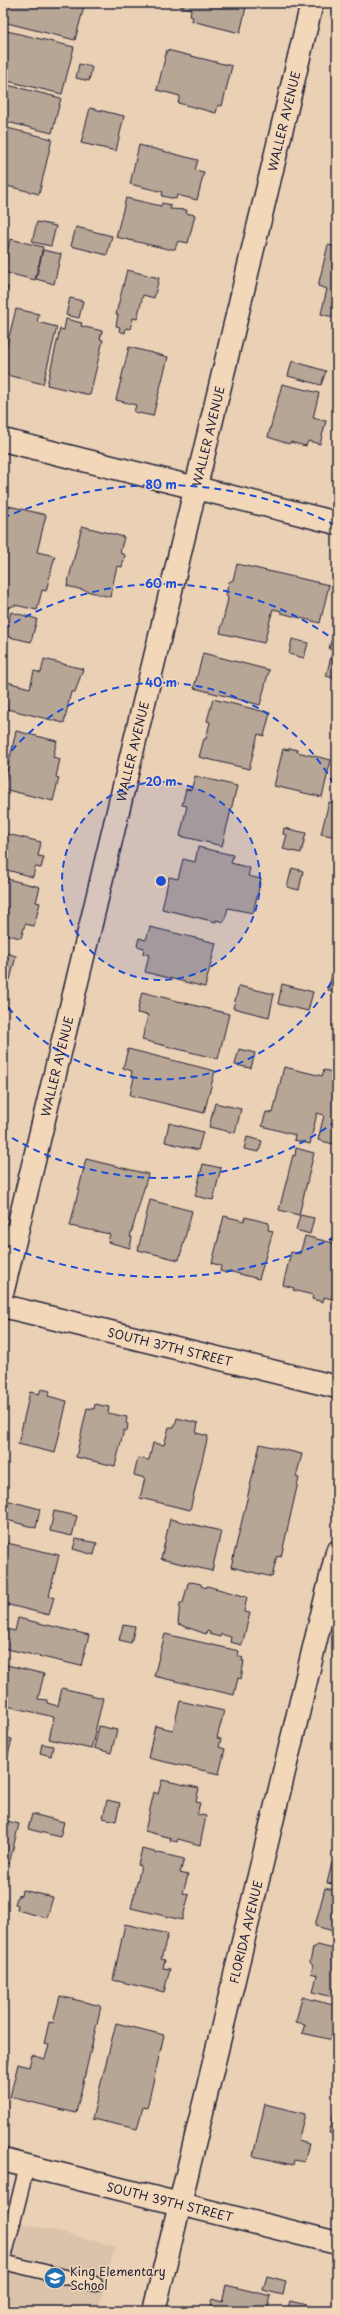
<svg xmlns="http://www.w3.org/2000/svg" width="340" height="2314" font-family="'Playpen Sans',sans-serif">
<style>
.built{fill:#dbc3ab}
.building{fill:#b7a596;stroke:#22223b}
.lines{fill:none;stroke-linecap:round;stroke-linejoin:round}
.service-casing{stroke:#22223b;stroke-width:17}
.minor-casing{stroke:#22223b;stroke-width:25}
.tertiary-casing{stroke:#22223b;stroke-width:25}
.service{stroke:#f2d7b9;stroke-width:14}
.minor{stroke:#f2d7b9;stroke-width:22}
.tertiary{stroke:#f2d7b9;stroke-width:22}
.ring{fill:none;stroke:#1d4ed8;stroke-width:2;stroke-dasharray:7 5}
.labels{text-anchor:middle;dominant-baseline:central;stroke-width:3;stroke-linejoin:round;paint-order:stroke}
.street-label{font-size:12px;fill:#22223b;stroke:#f2d7b9}
.poi-label{font-size:12px;fill:#22223b;stroke:#f2d7b9;text-anchor:start}
.centre{fill:#1d4ed8;stroke:#f2d7b9;stroke-width:2}
.ring-label{font-size:12px;text-anchor:middle;font-weight:bold;fill:#1d4ed8;stroke:#f2d7b9;stroke-width:3;stroke-linejoin:round;paint-order:stroke}
</style>
<rect width="100%" height="100%" fill="#ead0b4"/>
<filter id="ink" filterUnits="userSpaceOnUse"><feTurbulence type="fractalNoise" baseFrequency=".025" numOctaves="2"/><feDisplacementMap in="SourceGraphic" scale="8" xChannelSelector="R" yChannelSelector="G"/><feConvolveMatrix kernelMatrix="1 2 1 2 8 2 1 2 1" color-interpolation-filters="sRGB"/></filter>
<g filter="url(#ink)">
<path class="built" d="M3,2218l112,28 -17,65h-95z"/>
<path class="building" d="M3,3h82l-10,37 -72,-18 2,-11z
M180,3h67l-7,30 -48,-12 1,-4 -3,-1 1,-7 -11,-3z
M3,30l71,17 -12,47 -59,-14z
M167,50l65,16 -10,40 -4,-1 -2,8 -38,-10 2,-7 -23,-6z
M79,64l13,3 -3,14 -13,-3z
M3,84l58,14 -9,35 -49,-12z
M90,108l34,8 -8,35 -35,-8z
M3,127l49,12 -13,55 -36,-9z
M139,145l59,15 -3,10 9,2 -7,28 -20,-5 -1,4 -14,-3 1,-4 -33,-8z
M337,180v31l-5,-1z
M126,198l35,8 1,-3 9,2 -1,4 17,1 -1,3 9,2 -7,28 -10,-2 -3,8h-7l-52,-12z
M37,222l19,4 -5,20 -19,-4z
M76,227l36,9 -5,19 -36,-9z
M10,239l33,8 -8,33 -32,-8z
M328,245l9,2v71l-16,-4 6,-25 -9,-3z
M43,250l18,4 -7,30 -18,-5z
M127,270l32,8 -5,20 -11,-3 -6,24 -4,-1 -3,11 -4,-1 -1,5 -6,-2 1,-4 -4,-1 2,-11 -2,-1z
M3,285l5,2 -5,18z
M70,298l13,3 -4,17 -13,-3z
M16,309l23,5 -2,8 20,5 -14,57 -40,-10v-14z
M66,319l16,4 -1,3 21,5 -2,8 3,1 -13,55 -43,-10 13,-56 4,1z
M336,321h1v18l-5,-1z
M129,347l39,10 -15,59 -19,-4 2,-7 -20,-5z
M292,361l34,10 -5,14 -33,-9z
M282,384l37,9 -6,25 13,3 -6,23 -12,-3 -2,5 -16,-4 -1,2 -21,-7z
M337,439v13l-3,-1z
M9,506l37,9 -9,37 18,4 -9,35 -4,-1 -5,20 -22,-5 -7,3 -5,-1v-80z
M82,526l42,11 -4,16 5,2 -3,12 -5,-1 -7,31 -43,-11z
M237,564l92,21 -9,38 -39,-10v-2l-8,-2 -9,34 -44,-10 8,-34 -2,-6 3,-11 4,-2z
M11,612l26,7 -6,23 -26,-6z
M337,618v33l-8,-2z
M292,639l16,4 -4,15 -15,-4z
M203,653l66,17 -9,35 -66,-17z
M332,653l5,1v25l-11,-3z
M44,659l39,10 -8,23h-4l-7,31 -61,-15v-27l27,7 4,-17 7,2z
M213,699l57,14 -6,23 -6,-2 -9,35 -50,-12 5,-18h2l4,-17 -3,-1z
M16,731l41,10 -4,16 7,2 -4,18 3,1 -6,23 -50,-12z
M289,748l9,2 -1,2 34,8 -9,37 -48,-11 9,-37 6,1z
M195,776l42,10 -15,60 -42,-10 7,-30 -5,-1 4,-16 5,1z
M329,802l8,2v33l-16,-3z
M284,828l22,5 -5,20 -18,-4 4,-14 -4,-1z
M3,833l38,9 -3,14 6,1 -3,11 -6,-1 -2,10 -30,-8z
M198,847l35,8 -2,8 19,5 -2,8 13,3 -8,34 -25,-5 -4,14 -8,-2v2l-54,-13 7,-32 9,2 5,-20 12,3z
M292,868l11,3 -4,19 -12,-3z
M3,878l37,9 -4,15 4,1 -6,23 -9,-2 -4,14 -18,-4z
M150,927l66,16 -11,44 -60,-15 4,-17 -6,-1 1,-6 -7,-2 2,-8 7,2z
M3,952l13,4 -6,24 -7,-1z
M335,963h2v29l-9,-2z
M282,984l31,8 -5,19 -30,-7z
M239,986l35,8 -5,23 -36,-9z
M142,992l87,22 -11,45 -76,-19 6,-25 -11,-2z
M128,1049l87,22 -11,42 -74,-18 4,-18 -3,-1 1,-5 -9,-3z
M239,1049l16,4 -4,15 -16,-3z
M284,1067l38,9 2,-6 13,3v72l-19,-5 6,-25 -7,-2 -7,31 -16,-4 1,-5 -33,-9 4,-14 7,1z
M215,1103l26,6 -6,24 -26,-6z
M169,1123l34,9 -5,18 -33,-8z
M247,1137l15,4 -3,11 -15,-3z
M296,1148l18,5 -15,62 -20,-5 14,-55 2,1z
M86,1159l62,15 -18,63h2l-2,11 -22,-6 2,-8 -40,-8z
M203,1164l18,4 -8,32 -18,-4z
M150,1200l42,11 -13,49 -41,-10z
M300,1215l14,3 -4,16 -14,-4z
M224,1216l20,5 1,-4 24,6 -1,7 5,1 -14,48 -31,-8 -1,2 -7,-2 1,-5 -9,-3z
M305,1236l32,8v37l-5,18 -8,-2 -1,5 -11,-3 1,-4 -20,-5 1,-2 -11,-3 8,-33 9,2z
M41,1389l9,2 -2,5 19,5 -12,52 -37,-9 12,-52 9,2z
M95,1404l14,3 -1,6 19,4 -1,6 2,1 -1,7 -3,-1 -9,36 -39,-9 11,-49 7,1z
M177,1418l21,5 -2,10 12,3 -18,74 -50,-12 5,-20 -11,-3 4,-17 11,2 4,-17 11,2 5,-18 5,1z
M260,1444l42,10 -6,23 3,1 -18,79 -4,-1 -5,21 -41,-10z
M6,1500l34,9 -4,19 -33,-9z
M54,1511l23,5 -5,20 -22,-5z
M170,1519l51,12 -9,40 -51,-12z
M76,1539l21,4 -3,12 -21,-6z
M7,1543l52,12 -10,41 5,1 -5,18 -44,-11 3,-15 -5,-1 3,-19h-3v-9z
M191,1582l10,2v2l5,2 1,-2 40,11 -3,15 6,1 -8,32 -12,-3 1,-5 -10,-3 -1,3 -11,-3 1,-2 -3,-1 -1,3 -28,-10 2,-21h3l5,-20z
M18,1618l71,17 -8,31 -78,-18v-20l12,3z
M123,1625l12,2 -4,16 -12,-3z
M165,1634l74,17 -1,5 5,2 -1,3h2l-3,18 -3,-1 -4,17 -80,-19z
M3,1664l41,10 -6,25 9,1v3l11,3 4,-18 41,10 -12,51 -42,-10 5,-22 -51,-12z
M180,1701l44,10 -7,27 4,1 -2,8 6,2 -6,25 -71,-16 7,-32 18,4z
M99,1726l18,4 -6,23 -17,-5z
M3,1737l9,2 -9,36z
M42,1744l11,2 -2,10 -11,-3z
M162,1780l37,8 -3,14 4,1 -3,11 9,2 -6,29 -22,-6 -1,3 -7,-2 1,-2 -26,-7 9,-39 4,2z
M107,1800l13,3 -4,18 -13,-3z
M32,1814l32,8 -4,15 -32,-8z
M3,1820l16,4 -10,40 -6,-2z
M142,1849l42,10 -4,14 8,2 -5,18 6,2 -7,25 -51,-12 10,-42 -3,-1z
M332,1863l5,2v20l-10,-2z
M325,1888l12,3v41l-22,-6z
M22,1890l31,7 -6,21 -30,-8 1,-5 -3,-1 3,-9 3,1z
M125,1924l43,10 -7,25 4,1 -2,8 7,1 -6,23 -51,-12z
M318,1945l19,5v48l-24,-6 4,-17 -6,-2 2,-7 -3,-4 3,-14z
M60,1996l41,10 -25,107 -66,-16 8,-33 11,3 3,-12 13,4 4,-14 -5,-1 5,-22 4,1z
M302,1997l35,9v35l-35,-8 3,-9 -9,-2z
M116,2023l48,12 -17,73 -4,-1 -6,22 -45,-10z
M3,2060l6,1 -6,26z
M337,2102v33l-8,-2z
M265,2104l40,10 -7,27 11,3 -5,18 -10,-2 -1,5 -40,-9z
M267,2276l19,5 -3,14 -20,-5z
M226,2285l45,11 -3,12 5,1 -1,2h-63l3,-12 10,3z
M290,2301l41,10h-44z"/>
<g class="lines">
<g class="service-casing">
<path id="service" d="M27,2166l-24,96 92,22"/>
</g>
<g class="minor-casing">
<g id="minor">
<path d="M3,440l334,83"/>
<path id="s1" d="M3,1290l309,-1287"/>
<path id="s2" d="M3,2160l334,83"/>
<path id="s3" d="M154,2311l183,-759"/>
</g>
</g>
<g class="tertiary-casing">
<g id="tertiary">
<path id="s4" d="M3,1306l334,81"/>
</g>
</g>
<use href="#service" class="service"/>
<use href="#minor" class="minor"/>
<use href="#tertiary" class="tertiary"/>
</g>
</g>
<circle cx="161" cy="881" r="99" fill="#1d4ed8" fill-opacity=".12"/>
<g class="ring">
<circle cx="161" cy="881" r="99"/>
<path d="M337 972A198 198 0 0 1 4 1002M4 760A198 198 0 0 1 337 790"/>
<path d="M336 1121A297 297 0 0 1 4 1133M4 629A297 297 0 0 1 336 641"/>
<path d="M335 1237A396 396 0 0 1 3 1244M3 518A396 396 0 0 1 335 525"/>
</g>
<defs>
<g id="school-disc" transform="scale(1.15)"><circle r="9.5" fill="#1f6fb2" stroke="#f2d7b9"/><path d="M0-5L7-2L0 1L-7-2ZM-4 1L0 2.5L4 1V4Q0 6-4 4Z" fill="#fff"/></g>
</defs>
<g fill-rule="evenodd">
<use href="#school-disc" x="55" y="2278"/>
</g>
<g class="labels">
<g class="street-label">
<text stroke="none"><textPath href="#s1" startOffset="1202">WALLER AVENUE</textPath></text>
<text stroke="none"><textPath href="#s1" startOffset="878">WALLER AVENUE</textPath></text>
<text stroke="none"><textPath href="#s1" startOffset="554">WALLER AVENUE</textPath></text>
<text stroke="none"><textPath href="#s1" startOffset="230">WALLER AVENUE</textPath></text>
<text stroke="none"><textPath href="#s4" startOffset="172">SOUTH 37TH STREET</textPath></text>
<text stroke="none"><textPath href="#s3" startOffset="390">FLORIDA AVENUE</textPath></text>
<text stroke="none"><textPath href="#s2" startOffset="172">SOUTH 39TH STREET</textPath></text>
</g>
<g class="poi-label">
<text x="70" y="2271">King Elementary<tspan x="70" dy="14">School</tspan></text>
</g>
</g>
<circle cx="161" cy="881" r="6" class="centre"/>
<g class="ring-label">
<text x="161" y="489">80 m</text>
<text x="161" y="588">60 m</text>
<text x="161" y="687">40 m</text>
<text x="161" y="786">20 m</text>
</g>
<rect width="340" height="2314" fill="none" stroke="#f2d7b9" stroke-width="16"/>
<rect x="8" y="8" width="324" height="2298" fill="none" stroke="#22223b" stroke-width="1.5" filter="url(#ink)"/>
</svg>
